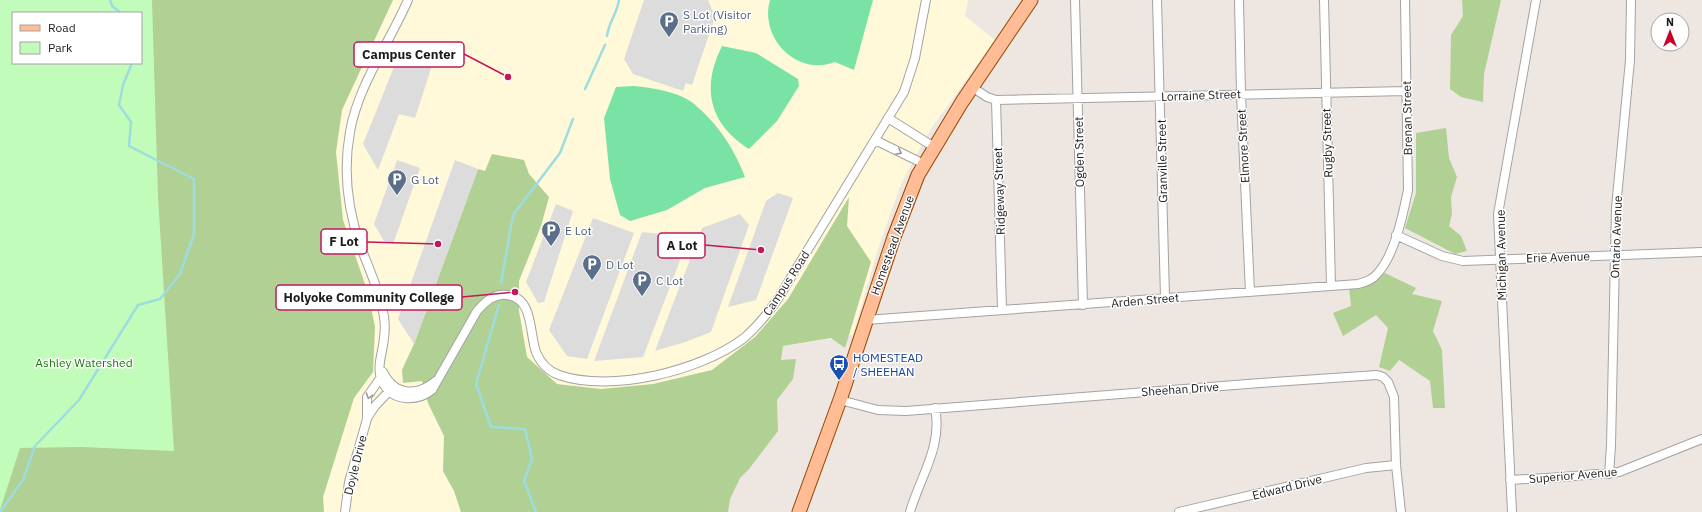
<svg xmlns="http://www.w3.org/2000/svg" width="1702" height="512" font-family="'IBM Plex Sans',sans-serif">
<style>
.education{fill:#fff8d9}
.forest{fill:#b1d093;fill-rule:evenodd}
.park{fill:#c1fcba;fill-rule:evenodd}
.pitch{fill:#79e3a5}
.parking{fill:#dcdcdc}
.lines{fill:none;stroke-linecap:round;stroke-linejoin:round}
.stream{stroke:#9edddf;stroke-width:2.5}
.street-casing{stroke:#a3a3a3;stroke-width:10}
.primary-casing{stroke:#944600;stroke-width:15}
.street{stroke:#fff;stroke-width:8}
.primary{stroke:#ffbc95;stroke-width:13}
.oneway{stroke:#999}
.labels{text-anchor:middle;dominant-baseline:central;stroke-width:3;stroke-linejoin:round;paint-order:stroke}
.service-label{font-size:12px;fill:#4e5e75;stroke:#fff;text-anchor:start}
.street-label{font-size:12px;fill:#1c1c1c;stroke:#fff}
.transit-label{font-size:12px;fill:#164399;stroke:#fff;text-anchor:start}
.park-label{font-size:12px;fill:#137f05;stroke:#fff}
.leader{fill:none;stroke:#c2185b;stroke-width:1.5}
.callout-dot{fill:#c2185b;stroke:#fff;stroke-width:1.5}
.callout{fill:#fff;stroke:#c2185b;stroke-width:1.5}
.callout-label{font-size:13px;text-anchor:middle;font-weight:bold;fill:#1c1c1c}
</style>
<rect width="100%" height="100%" fill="#eee7e1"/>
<path class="education" d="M152,0h816l-3,16 30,24 -65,90 -29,54 -23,65 -25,86 -94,15 -50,162h-532z"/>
<path class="forest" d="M0,0h393l-51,110 -6,42 7,68 25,73 7,34 -2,45 -19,26 -31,99 1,15h-324zM13,13h128v50h-128z
M1462,0h39l-17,74 -1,28 -22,-5 -11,-8 1,-54 12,-19z
M1446,128l3,30 8,19 -6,20 1,17 -3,12 12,10 6,15 -12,3 -50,-26 11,-35v-60z
M492,154l32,6 5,14 20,23 -8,29 -22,55v30l8,46 30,27 44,5 52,-5 59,-14 43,-33 33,-38 61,-102 -2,29 24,36 -26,86 -14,-10 -48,8 -2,14 15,-1 -3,20 -16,21 1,31 -29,38 -9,9 -10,21 -2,13h-267l-7,-21 -11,-20 1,-35 -16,-33 -6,-22 -19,2 -1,-13 12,-26 64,-175 7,2z
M1385,273l31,15 -4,6 30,7 -9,30 9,19 3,58h-12l-3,-27 -31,-21 -9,11 -11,-4 9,-39 -12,-13 -33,21 -10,-23 18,-7 -2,-18c18,-1 22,-4 36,-15z"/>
<path class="park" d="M0,0h152l6,197 16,254 -93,-4 -61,1 -20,62zM13,13h128v50h-128z"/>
<path class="pitch" d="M770,0h103l-19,70 -19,-8c-38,15 -76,-24 -65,-62z
M722,46l34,7 42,26 1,7 -22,35 -28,28c-40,-25 -48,-61 -27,-103z
M634,86c18,2 41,5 56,15 4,2 8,7 12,10 20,19 33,40 43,66l-40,11 -38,22 -37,11 -10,-6 -10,-36 -6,-61 12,-31z"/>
<path class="parking" d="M644,0h64l7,17 -23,68 -6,-2 -3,8 -50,-17 -9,-15z
M438,47l-23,71 -16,-4 -21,56 -15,-26 31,-77z
M397,160l23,8 -27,76 -9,-3 -10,-17z
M455,160l23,9 -64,175 -16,-25z
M778,193l15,5 -37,102 -28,7 38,-106z
M556,204l17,7 -29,91 -6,1 -12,-21z
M740,214l9,11 -38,107 -26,10 -30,9 47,-123z
M593,218l41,15 -47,126 -20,-3 -18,-26z
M642,232l47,5 -46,120 -49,4z"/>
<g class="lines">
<path class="stream" d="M110,0l2,6 9,7
M607,36c2,-15 10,-22 12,-36
M585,89l20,-44
M501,283l12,-68 47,-62 13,-34
M499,305l-23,79 15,43 34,2 7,30 -8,22 12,31
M0,512l23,-32 12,-34 44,-46 59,-95 22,-6 20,-25 14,-40v-55l-65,-33 2,-24 -12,-17 4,-20 9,-22"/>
<g class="street-casing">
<path id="street" d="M408,0c-19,44 -50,85 -58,132 -7,38 -2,78 10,113 9,24 20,47 24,72 1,7 1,14 0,21 -1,15 -9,30 -1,45 10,19 34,19 49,7l45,-79c8,-9 17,-18 30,-16 27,3 22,38 29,57 4,10 12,19 23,23 52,18 142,-4 185,-37 14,-12 25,-26 35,-41l125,-205 11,-34 11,-58
M1075,0l8,305
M1157,0l8,297
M1239,0l2,94 9,198
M1324,0l7,285
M972,87l15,10 9,3 6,210
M996,100l411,-9
M888,118l46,29
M875,140l49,24
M1396,235l46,21 21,5 239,-9
M866,320l492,-36c8,-2 14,-4 19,-10 18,-19 26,-60 31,-84l-3,-190
M383,372c12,25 35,24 54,8
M840,400l38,10 28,1 354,-28 117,-8 6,2 5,5 6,15 2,68 5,47
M367,418l8,-12 18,-19
M1609,474l2,-28 5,-238 14,-148 1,-60
M1510,480l53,-3 56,-5 83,-33
M345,512l4,-30 18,-63v-22l14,-20 3,-1
M910,512c10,-35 33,-66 25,-104
M1179,512l187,-44 30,-3
M1512,512l-14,-298 38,-214"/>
</g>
<g class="primary-casing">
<path id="primary" d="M799,512l42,-115 53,-160 24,-62 44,-73 69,-102"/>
</g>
<use href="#street" class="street"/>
<use href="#primary" class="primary"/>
</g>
<defs><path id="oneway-chevron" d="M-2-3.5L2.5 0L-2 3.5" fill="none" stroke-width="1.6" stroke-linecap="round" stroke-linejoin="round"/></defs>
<g class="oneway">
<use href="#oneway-chevron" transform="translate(899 152) rotate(27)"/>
<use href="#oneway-chevron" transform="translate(369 396) rotate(109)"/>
</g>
<defs>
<g id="parking-pin" transform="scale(1)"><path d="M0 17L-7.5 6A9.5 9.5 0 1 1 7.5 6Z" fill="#5c6f8a" stroke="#fff"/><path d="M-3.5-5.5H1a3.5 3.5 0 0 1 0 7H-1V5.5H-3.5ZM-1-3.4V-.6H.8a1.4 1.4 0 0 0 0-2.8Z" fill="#fff"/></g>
<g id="bus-pin" transform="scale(1)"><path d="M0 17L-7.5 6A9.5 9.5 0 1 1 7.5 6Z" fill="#1a4fb4" stroke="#fff"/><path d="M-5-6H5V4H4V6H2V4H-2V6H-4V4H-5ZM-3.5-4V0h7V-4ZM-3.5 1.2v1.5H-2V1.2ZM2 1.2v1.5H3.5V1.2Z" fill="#fff"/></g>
</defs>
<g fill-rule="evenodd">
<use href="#parking-pin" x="669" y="21"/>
<use href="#parking-pin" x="397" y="179"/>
<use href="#parking-pin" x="551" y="230"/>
<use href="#parking-pin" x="592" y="264"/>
<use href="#parking-pin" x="642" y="280"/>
<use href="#bus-pin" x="839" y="364"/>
</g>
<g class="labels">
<g class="service-label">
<text x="683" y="14">S Lot (Visitor<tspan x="683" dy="14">Parking)</tspan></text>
<text x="411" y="179">G Lot</text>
<text x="565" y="230">E Lot</text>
<text x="606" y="264">D Lot</text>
<text x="656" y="280">C Lot</text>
</g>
<g class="street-label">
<text transform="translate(1201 95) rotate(-2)">Lorraine Street</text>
<text transform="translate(1407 118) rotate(-91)">Brenan Street</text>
<text transform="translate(1327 143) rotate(-92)">Rugby Street</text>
<text transform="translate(1243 146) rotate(-93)">Elmore Street</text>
<text transform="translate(1079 152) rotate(-91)">Ogden Street</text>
<text transform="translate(1162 161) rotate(-91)">Granville Street</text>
<text transform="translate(999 191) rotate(-92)">Ridgeway Street</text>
<text transform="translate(1616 237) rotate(-88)">Ontario Avenue</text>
<text transform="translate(892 245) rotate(-70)">Homestead Avenue</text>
<text transform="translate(1501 255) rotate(-91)">Michigan Avenue</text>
<text transform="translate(1558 257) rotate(-2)">Erie Avenue</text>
<text transform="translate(786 283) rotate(-57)">Campus Road</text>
<text transform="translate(1145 300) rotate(-5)">Arden Street</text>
<text transform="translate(1180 389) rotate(-4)">Sheehan Drive</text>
<text transform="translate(355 465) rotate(-76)">Doyle Drive</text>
<text transform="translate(1573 475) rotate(-5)">Superior Avenue</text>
<text transform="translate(1287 487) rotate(-14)">Edward Drive</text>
</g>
<g class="transit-label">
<text x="853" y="357">HOMESTEAD<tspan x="853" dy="14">/ SHEEHAN</tspan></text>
</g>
<g class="park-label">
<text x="84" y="362">Ashley Watershed</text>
</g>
</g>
<path class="leader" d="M508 77L464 54M438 244L367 242M761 250L705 245M515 292L462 297"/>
<g class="callout-dot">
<circle cx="508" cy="77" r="4"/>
<circle cx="438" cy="244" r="4"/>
<circle cx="761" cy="250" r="4"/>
<circle cx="515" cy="292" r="4"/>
</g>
<g class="callout">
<rect x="354" y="42" width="110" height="25" rx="4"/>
<rect x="321" y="229" width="46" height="25" rx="4"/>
<rect x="658" y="233" width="47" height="25" rx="4"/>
<rect x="276" y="285" width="186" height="25" rx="4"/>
</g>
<g class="callout-label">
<text x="409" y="59">Campus Center</text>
<text x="344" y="246">F Lot</text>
<text x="682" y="250">A Lot</text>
<text x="369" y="302">Holyoke Community College</text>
</g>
<rect x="12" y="12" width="130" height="52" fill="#ffffff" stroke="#a4a4a4"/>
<rect x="20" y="25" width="20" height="6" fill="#ffbc95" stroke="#a4a4a4"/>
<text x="48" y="32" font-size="12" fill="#1c1c1c">Road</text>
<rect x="20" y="42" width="20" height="12" fill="#c1fcba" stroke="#a4a4a4"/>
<text x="48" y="52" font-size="12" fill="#1c1c1c">Park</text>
<g transform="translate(1670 32)"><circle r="19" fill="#ffffff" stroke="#a4a4a4"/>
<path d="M0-3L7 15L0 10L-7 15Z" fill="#c80027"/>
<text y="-6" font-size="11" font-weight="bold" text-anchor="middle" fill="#1c1c1c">N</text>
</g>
</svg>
